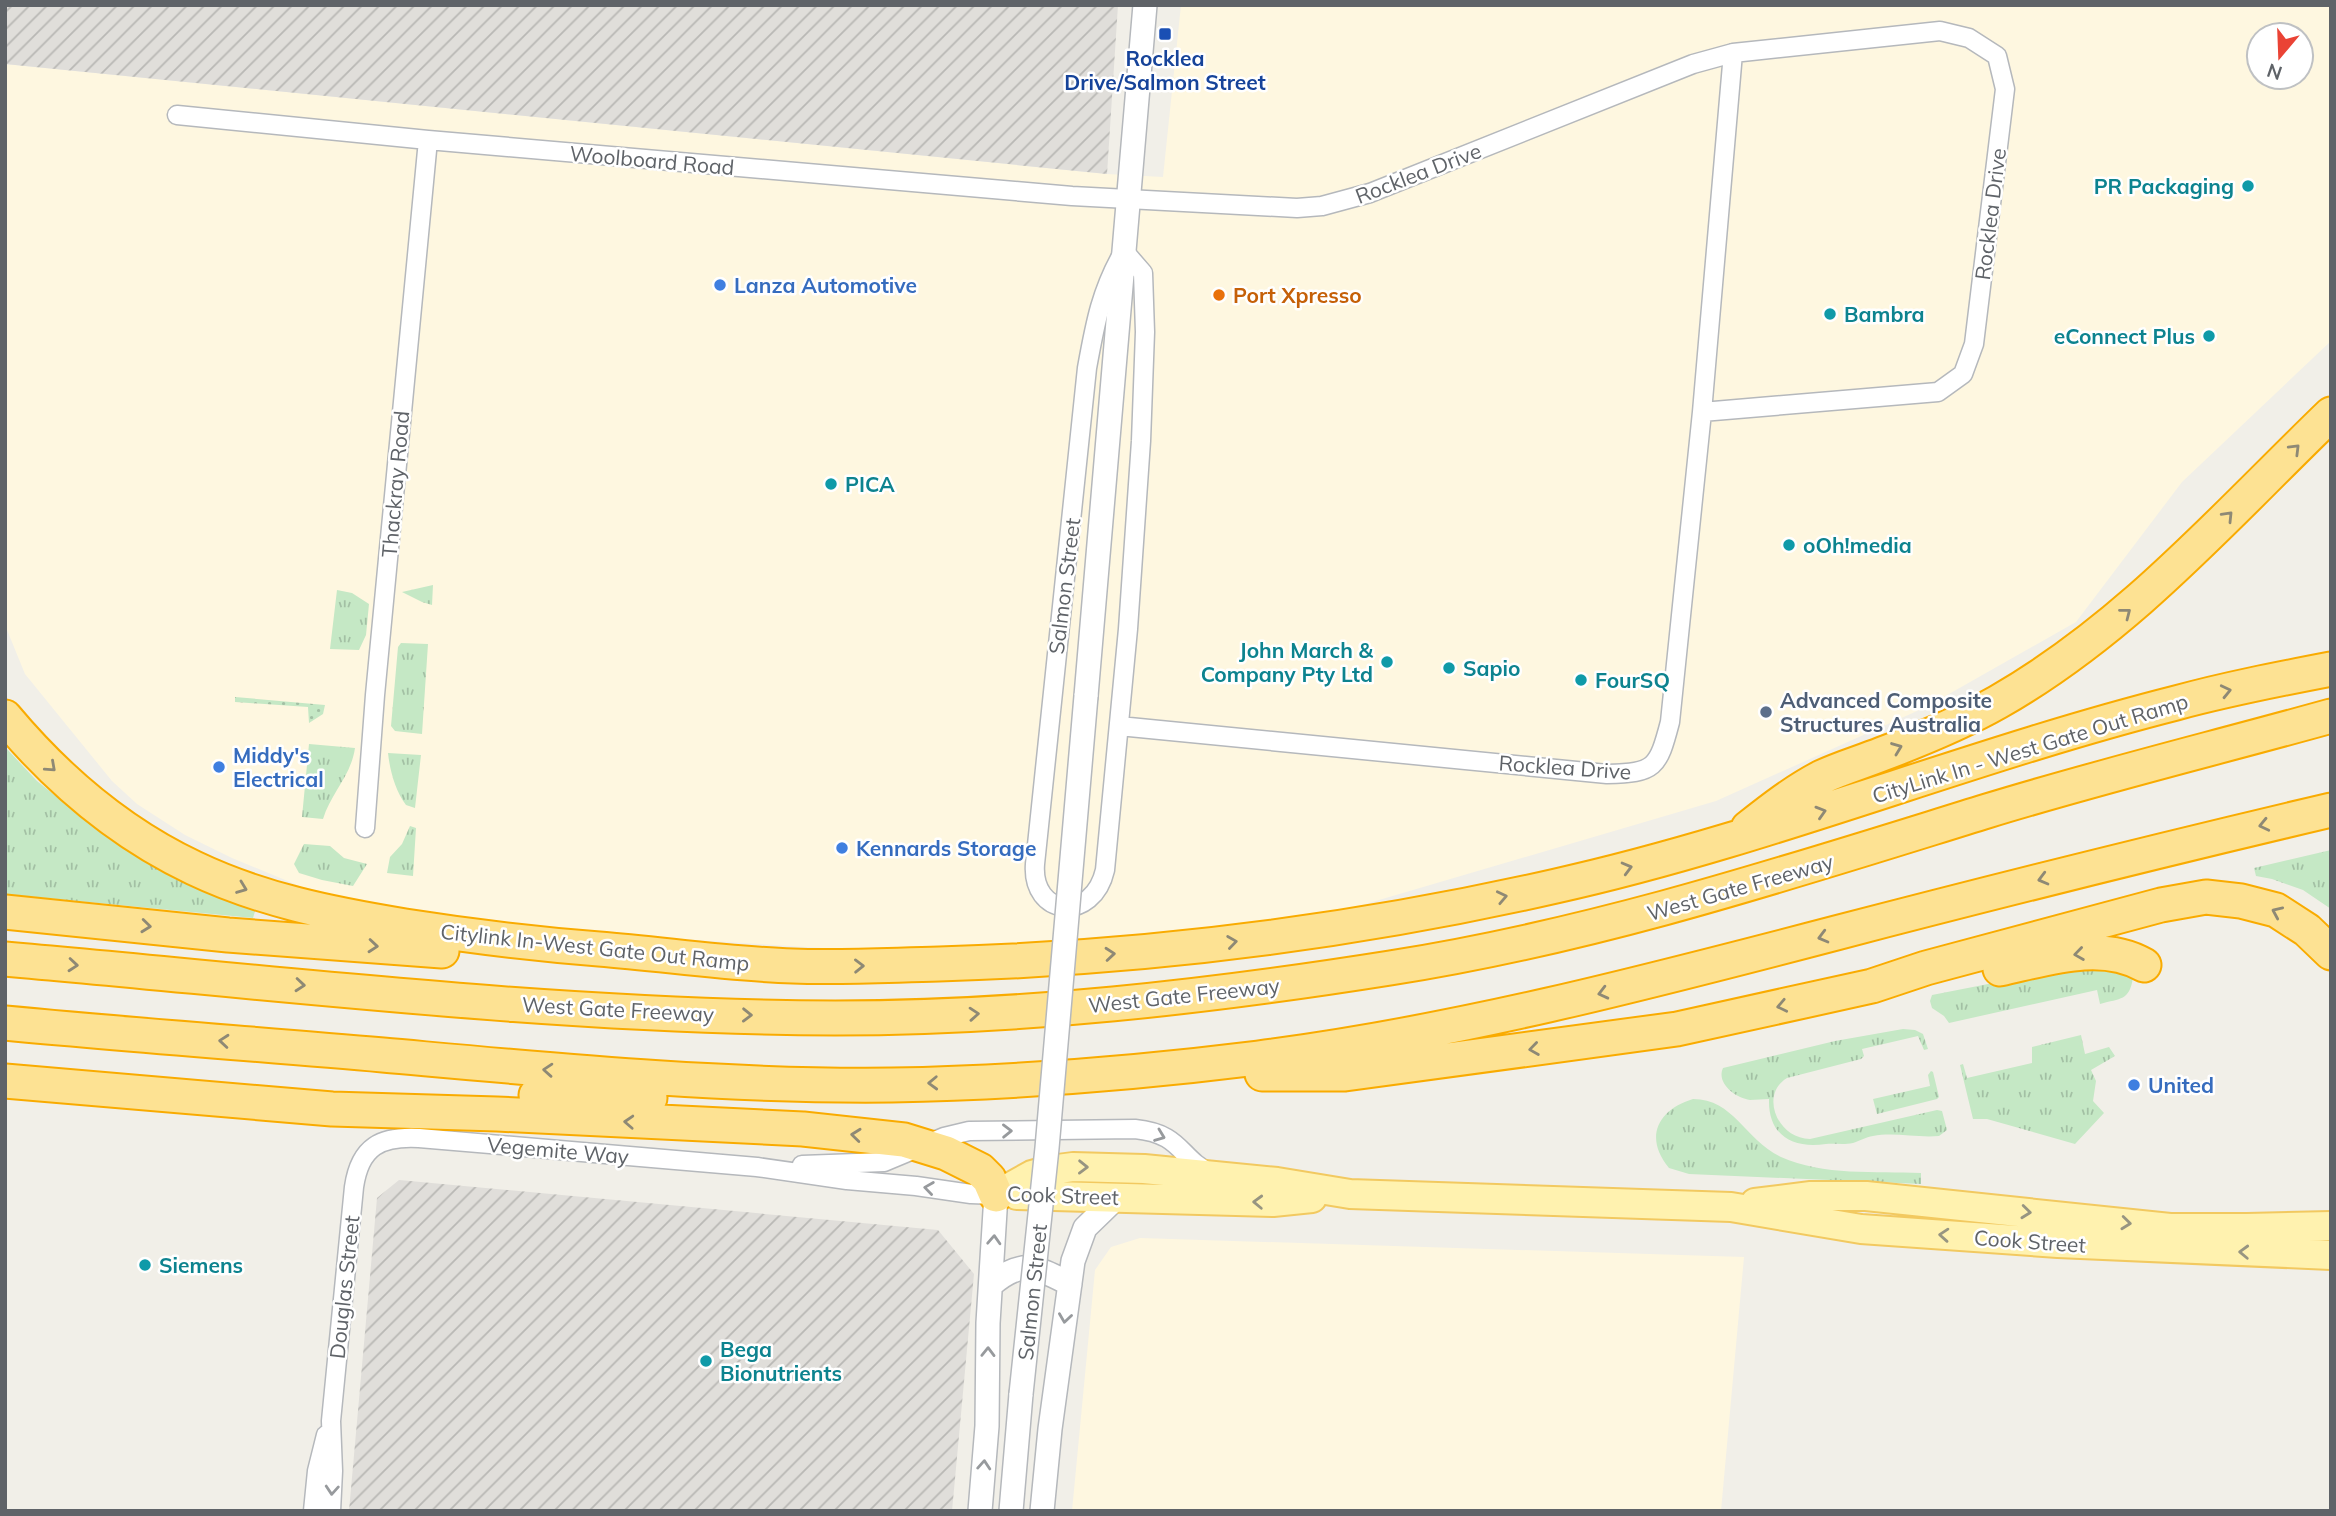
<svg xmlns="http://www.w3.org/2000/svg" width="2336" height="1516" font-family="Mulish,sans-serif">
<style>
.commercial{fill:#fef7e0;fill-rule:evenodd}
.industrial{fill:url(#industrial-furrows)}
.grass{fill:url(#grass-tufts)}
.garden{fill:url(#garden-dots)}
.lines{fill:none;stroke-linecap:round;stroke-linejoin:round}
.minor-casing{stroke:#b5b8bc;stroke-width:21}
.tertiary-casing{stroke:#b5b8bc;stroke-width:26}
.primary-casing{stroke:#f2c960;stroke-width:32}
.motorway-casing{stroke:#f9ab00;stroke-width:37}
.minor{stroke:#fff;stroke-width:18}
.tertiary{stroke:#fff;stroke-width:23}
.primary{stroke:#fff2af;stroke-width:28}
.motorway{stroke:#fde293;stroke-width:33}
.tertiary-bridge-casing{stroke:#b5b8bc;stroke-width:26;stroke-linecap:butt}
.tertiary-bridge{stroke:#fff;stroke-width:23}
.oneway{stroke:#8e8975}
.oneway2{stroke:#979a9d}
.oneway3{stroke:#979581}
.transit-dot{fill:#1a4fb4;stroke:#fff;stroke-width:2.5}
.culture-dot{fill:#0f9aa8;stroke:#fff;stroke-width:2.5}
.shop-dot{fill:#3f7fe0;stroke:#fff;stroke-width:2.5}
.food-dot{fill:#e8710a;stroke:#fff;stroke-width:2.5}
.service-dot{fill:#5c6f8a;stroke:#fff;stroke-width:2.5}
.labels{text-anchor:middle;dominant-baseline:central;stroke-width:5;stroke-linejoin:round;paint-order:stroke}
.transit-label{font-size:21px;font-weight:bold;fill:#164399;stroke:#fff}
.street-label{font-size:21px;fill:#5f6368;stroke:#fff}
.culture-label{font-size:21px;font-weight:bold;fill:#0d838f;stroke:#fff;text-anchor:start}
.shop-label{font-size:21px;font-weight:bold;fill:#366cbe;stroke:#fff;text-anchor:start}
.food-label{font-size:21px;font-weight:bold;fill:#c56008;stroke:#fff;text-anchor:start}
.service-label{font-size:21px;font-weight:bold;fill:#4e5e75;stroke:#fff;text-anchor:start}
</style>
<defs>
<pattern id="industrial-furrows" width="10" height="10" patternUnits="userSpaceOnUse" patternTransform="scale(1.75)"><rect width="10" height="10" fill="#e0deda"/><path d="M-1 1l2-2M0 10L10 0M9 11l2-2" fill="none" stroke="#b9b8b5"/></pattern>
<pattern id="grass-tufts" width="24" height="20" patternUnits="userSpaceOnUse" patternTransform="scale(1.75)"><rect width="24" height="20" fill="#c5e8c5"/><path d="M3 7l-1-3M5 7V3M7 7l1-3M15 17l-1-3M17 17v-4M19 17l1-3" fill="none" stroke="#a3c0a4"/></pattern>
<pattern id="garden-dots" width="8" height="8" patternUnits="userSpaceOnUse" patternTransform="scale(1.75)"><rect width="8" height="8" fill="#c5e8c5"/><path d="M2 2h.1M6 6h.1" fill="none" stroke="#a3c0a4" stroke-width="1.8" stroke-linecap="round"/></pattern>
</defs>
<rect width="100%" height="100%" fill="#f1efe8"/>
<path class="commercial" d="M1181,5h1150v336l-149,141 -106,140 -150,85 -210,94 -371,109 -171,21 -285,21 -405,-25 -105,-17 -77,-23 -70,-29 -47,-23 -48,-31 -25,-23 -87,-107 -20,-49v-561l1102,110 56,3zM2259,35h42v42h-42z
M1140,1238l604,19 -23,254h-649l23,-241 16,-23z"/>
<path class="industrial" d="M5,5h1113l-11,169 -1102,-110z
M399,1180l539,50 36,44 -22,237h-603l28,-313z"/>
<path class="grass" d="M433,585l-1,20 -10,-3 -20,-10z
M337,590l15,3 17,11 -3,31 -7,15 -29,-1z
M401,643l27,1 -6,90 -27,-3 -4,-5 7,-79z
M309,744l46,4c-4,28 -24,45 -32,71l-21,-2z
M5,747l32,34 75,60 74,40 70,27 -3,10 -248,-24z
M388,753l33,2 -6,53 -9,-3c-11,-15 -16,-34 -18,-52z
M410,826l6,2 -3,48 -26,-3 3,-16 12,-13z
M304,844l26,2 14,12 23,6 -14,22 -31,-6 -23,-7 -5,-9z
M2331,850v59l-28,-19 -31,-11 -16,-3 -2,-8z
M2100,962l33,16c-4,23 -12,20 -33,26l-3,-14 -148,33 -5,-7 -12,-8 -2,-7 2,-6z
M1903,1029l12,1 8,4 5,15 -4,1 -6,-14 -56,13 2,7 -3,3 -74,19c-28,17 -9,61 23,61l127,-29 5,1 5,19 -8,6c-22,2 -45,-4 -66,0 -7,1 -14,5 -20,7 -10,2 -19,0 -27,1 -34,5 -58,-9 -57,-45 -6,0 -13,1 -19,1 -15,-2 -34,-17 -27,-32l112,-27z
M2081,1035l4,19 24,-7 6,9 -24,14 5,11 -3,20 11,12 -29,31 -88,-25h-14l-13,-54 3,-1 4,14 65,-15v-16z
M1931,1071l2,1 6,25 -2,2 -60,15 -4,-15 57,-13 -2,-11z
M1693,1099c41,0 52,41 88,58 42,19 95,14 140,16v11l-232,-10 -20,-6c-25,-30 -12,-58 24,-69z"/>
<path class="garden" d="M235,697l90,8 -2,9 -14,9 -1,-16 -73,-5z"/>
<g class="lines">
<g class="minor-casing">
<path id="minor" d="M177,115l251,25 644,56 225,12 25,-2 48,-13 323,-129 40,-11 207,-22 29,7 28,18 8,33 -31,255 -11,30 -25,18 -236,20
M1124,251l19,22 2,59 -4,109 -13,188 -23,241c-12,53 -74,47 -70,-6l52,-496c8,-44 14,-78 37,-117z
M1119,726l488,48c48,-1 51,-6 63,-52l32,-310 31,-359
M365,828l10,-133 53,-555
M802,1165l82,-3 60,-25 25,-6 166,-2c48,5 43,29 77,45
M313,1511l4,-40 9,-36
M331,1511l2,-40 -2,-50 23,-234c6,-41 27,-51 65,-49l338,29 90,13 69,6 55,8 25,1"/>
</g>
<g class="tertiary-casing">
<path id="tertiary" d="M1086,696l59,-691
M991,1285c31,-27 45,-18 79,-1
M980,1511l7,-85 1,-103 8,-128
M1011,1511l10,-117
M1042,1511l8,-82 23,-168 12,-33 32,-31"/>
</g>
<g class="primary-casing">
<path id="primary" d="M996,1195l36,-20 18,-5 23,-3 71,2 133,13 73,12 381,13 130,22 197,14 273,12
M1017,1195l256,7 39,-4
M1755,1203l56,-7h55l304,32h77l84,-2"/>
</g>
<g class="motorway-casing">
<path id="motorway" d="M5,717c52,62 115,116 189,151 67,32 138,46 211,58 64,10 129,18 194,23 64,5 129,15 194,17 49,2 98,-1 146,-2 208,-6 415,-32 617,-78 211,-47 411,-130 620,-183 51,-14 103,-24 155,-34
M1748,828c24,-19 47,-37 74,-51 19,-9 40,-15 60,-23 40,-15 79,-31 116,-52 131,-75 226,-185 333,-288
M5,912l223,23 214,16
M5,959c275,24 554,58 830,59 186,0 372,-21 555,-50 205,-32 400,-96 597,-157 114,-35 229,-63 344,-95
M2000,969c46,-10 101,-29 144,-4
M5,1023c126,12 252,21 378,32 168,15 339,32 509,30 122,-2 245,-12 366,-27 196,-25 387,-75 578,-125 165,-43 329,-84 495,-123
M1262,1074h83l332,-45 195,-43 54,-18 235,-63 45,-8 35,4 35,9 31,20 24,23
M5,1081l327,28 165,5 306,15 101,11 42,13 34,17 9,9 7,16
M536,1095l114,3"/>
</g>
<use href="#minor" class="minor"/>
<use href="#tertiary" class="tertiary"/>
<use href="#primary" class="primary"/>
<use href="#motorway" class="motorway"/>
<g class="tertiary-bridge-casing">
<path id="tertiary-bridge" d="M1021,1394l26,-246 39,-452"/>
</g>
<use href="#tertiary-bridge" class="tertiary-bridge"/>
</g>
<defs><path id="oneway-chevron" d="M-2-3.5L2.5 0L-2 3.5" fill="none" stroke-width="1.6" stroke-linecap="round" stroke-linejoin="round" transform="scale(1.75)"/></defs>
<g class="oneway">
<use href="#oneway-chevron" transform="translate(2295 449) rotate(-45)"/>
<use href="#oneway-chevron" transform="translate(2228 516) rotate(-46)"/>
<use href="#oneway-chevron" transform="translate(2126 613) rotate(-38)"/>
<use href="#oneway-chevron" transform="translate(2226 691) rotate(-13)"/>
<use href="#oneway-chevron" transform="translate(1897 748) rotate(-21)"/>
<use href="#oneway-chevron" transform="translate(51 767) rotate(42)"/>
<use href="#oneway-chevron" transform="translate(1821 812) rotate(-17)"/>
<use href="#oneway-chevron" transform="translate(2264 825) rotate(167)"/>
<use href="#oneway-chevron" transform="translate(1627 868) rotate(-15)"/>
<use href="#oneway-chevron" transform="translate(2043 879) rotate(165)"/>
<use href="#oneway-chevron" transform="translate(242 888) rotate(21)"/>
<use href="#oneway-chevron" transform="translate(1502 897) rotate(-12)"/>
<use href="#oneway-chevron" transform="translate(2277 912) rotate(-156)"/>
<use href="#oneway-chevron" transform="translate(146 926) rotate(6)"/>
<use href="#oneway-chevron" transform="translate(1823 937) rotate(165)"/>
<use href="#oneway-chevron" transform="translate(1232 942) rotate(-8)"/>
<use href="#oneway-chevron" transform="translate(373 946) rotate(5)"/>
<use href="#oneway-chevron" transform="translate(1110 954) rotate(-5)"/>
<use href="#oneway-chevron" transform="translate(2079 954) rotate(172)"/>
<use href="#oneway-chevron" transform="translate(73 965) rotate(5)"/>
<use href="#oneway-chevron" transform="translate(859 966) rotate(-1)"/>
<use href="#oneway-chevron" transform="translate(300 985) rotate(5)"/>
<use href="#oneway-chevron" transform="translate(1603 993) rotate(166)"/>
<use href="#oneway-chevron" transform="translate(1782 1006) rotate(168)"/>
<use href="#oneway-chevron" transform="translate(974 1014) rotate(-4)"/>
<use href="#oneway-chevron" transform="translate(747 1015) rotate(1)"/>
<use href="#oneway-chevron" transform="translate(224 1041) rotate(-175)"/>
<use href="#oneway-chevron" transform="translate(1534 1049) rotate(172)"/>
<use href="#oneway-chevron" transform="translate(548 1070) rotate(-176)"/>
<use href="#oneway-chevron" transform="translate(933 1083) rotate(178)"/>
<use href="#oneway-chevron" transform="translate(629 1122) rotate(-177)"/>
<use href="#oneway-chevron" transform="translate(856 1135) rotate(-174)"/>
</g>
<g class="oneway2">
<use href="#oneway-chevron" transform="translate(1007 1131) rotate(-1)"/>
<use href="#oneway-chevron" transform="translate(1160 1136) rotate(21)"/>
<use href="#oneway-chevron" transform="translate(929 1188) rotate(-172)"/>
<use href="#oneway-chevron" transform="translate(994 1240) rotate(-87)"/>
<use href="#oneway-chevron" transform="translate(1065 1318) rotate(98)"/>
<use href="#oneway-chevron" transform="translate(988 1352) rotate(-89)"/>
<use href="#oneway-chevron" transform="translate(984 1465) rotate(-86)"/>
<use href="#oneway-chevron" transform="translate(332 1490) rotate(94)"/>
</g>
<g class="oneway3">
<use href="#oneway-chevron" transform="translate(1083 1167) rotate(1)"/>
<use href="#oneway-chevron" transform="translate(1258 1202) rotate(-178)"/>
<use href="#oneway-chevron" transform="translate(2026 1212) rotate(6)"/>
<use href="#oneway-chevron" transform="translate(2126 1223) rotate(6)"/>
<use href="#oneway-chevron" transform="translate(1944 1235) rotate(-176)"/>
<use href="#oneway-chevron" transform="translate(2244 1252) rotate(-178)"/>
</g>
<rect class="transit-dot" x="1158" y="27" width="14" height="14" rx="3.5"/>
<g class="culture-dot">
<circle cx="2248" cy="186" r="7"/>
<circle cx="1830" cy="314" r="7"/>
<circle cx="2209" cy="336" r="7"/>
<circle cx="831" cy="484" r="7"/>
<circle cx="1789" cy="545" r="7"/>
<circle cx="1387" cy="662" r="7"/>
<circle cx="1449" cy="668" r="7"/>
<circle cx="1581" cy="680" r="7"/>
<circle cx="145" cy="1265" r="7"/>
<circle cx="706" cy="1361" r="7"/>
</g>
<g class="shop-dot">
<circle cx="720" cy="285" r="7"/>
<circle cx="219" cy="767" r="7"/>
<circle cx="842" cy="848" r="7"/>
<circle cx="2134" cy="1085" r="7"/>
</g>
<circle class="food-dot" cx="1219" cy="295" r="7"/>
<circle class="service-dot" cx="1766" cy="712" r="7"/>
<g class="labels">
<g class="transit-label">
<text x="1165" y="58">Rocklea<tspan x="1165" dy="24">Drive/Salmon Street</tspan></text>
</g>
<g class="street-label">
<text transform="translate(652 160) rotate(5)">Woolboard Road</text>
<text transform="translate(1418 173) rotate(-21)">Rocklea Drive</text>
<text transform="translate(1990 214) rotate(-83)">Rocklea Drive</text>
<text transform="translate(395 484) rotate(-85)">Thackray Road</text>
<text transform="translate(1064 586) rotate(-83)">Salmon Street</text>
<text transform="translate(2030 748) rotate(-17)">CityLink In - West Gate Out Ramp</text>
<text transform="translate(1565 767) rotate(4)">Rocklea Drive</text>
<text transform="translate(1740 887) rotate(-16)">West Gate Freeway</text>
<text transform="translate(595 947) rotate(6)">Citylink In-West Gate Out Ramp</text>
<text transform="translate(1184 995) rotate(-6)">West Gate Freeway</text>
<text transform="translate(618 1009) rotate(3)">West Gate Freeway</text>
<text transform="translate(558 1150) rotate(5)">Vegemite Way</text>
<text transform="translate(1063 1195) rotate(2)">Cook Street</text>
<text transform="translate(2030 1241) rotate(4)">Cook Street</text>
<text transform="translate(344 1287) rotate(-84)">Douglas Street</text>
<text transform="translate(1032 1292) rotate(-84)">Salmon Street</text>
</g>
<g class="culture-label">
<text x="2234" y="186" text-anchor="end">PR Packaging</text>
<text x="1844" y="314">Bambra</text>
<text x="2195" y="336" text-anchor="end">eConnect Plus</text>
<text x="845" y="484">PICA</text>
<text x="1803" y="545">oOh!media</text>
<text x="1373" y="650" text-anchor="end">John March &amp;<tspan x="1373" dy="24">Company Pty Ltd</tspan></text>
<text x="1463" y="668">Sapio</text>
<text x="1595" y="680">FourSQ</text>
<text x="159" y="1265">Siemens</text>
<text x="720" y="1349">Bega<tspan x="720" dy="24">Bionutrients</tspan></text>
</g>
<g class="shop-label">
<text x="734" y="285">Lanza Automotive</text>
<text x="233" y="755">Middy's<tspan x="233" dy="24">Electrical</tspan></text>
<text x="856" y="848">Kennards Storage</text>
<text x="2148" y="1085">United</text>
</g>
<g class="food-label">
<text x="1233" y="295">Port Xpresso</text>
</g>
<g class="service-label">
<text x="1780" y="700">Advanced Composite<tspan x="1780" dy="24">Structures Australia</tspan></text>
</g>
</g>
<rect width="2336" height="1516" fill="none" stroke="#5f6368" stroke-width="14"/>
<g transform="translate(2280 56) rotate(199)"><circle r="33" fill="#ffffff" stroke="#bfc1c3" stroke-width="2"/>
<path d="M0-5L12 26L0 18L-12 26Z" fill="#ea4335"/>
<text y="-10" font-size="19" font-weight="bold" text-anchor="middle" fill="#5f6368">N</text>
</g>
</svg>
